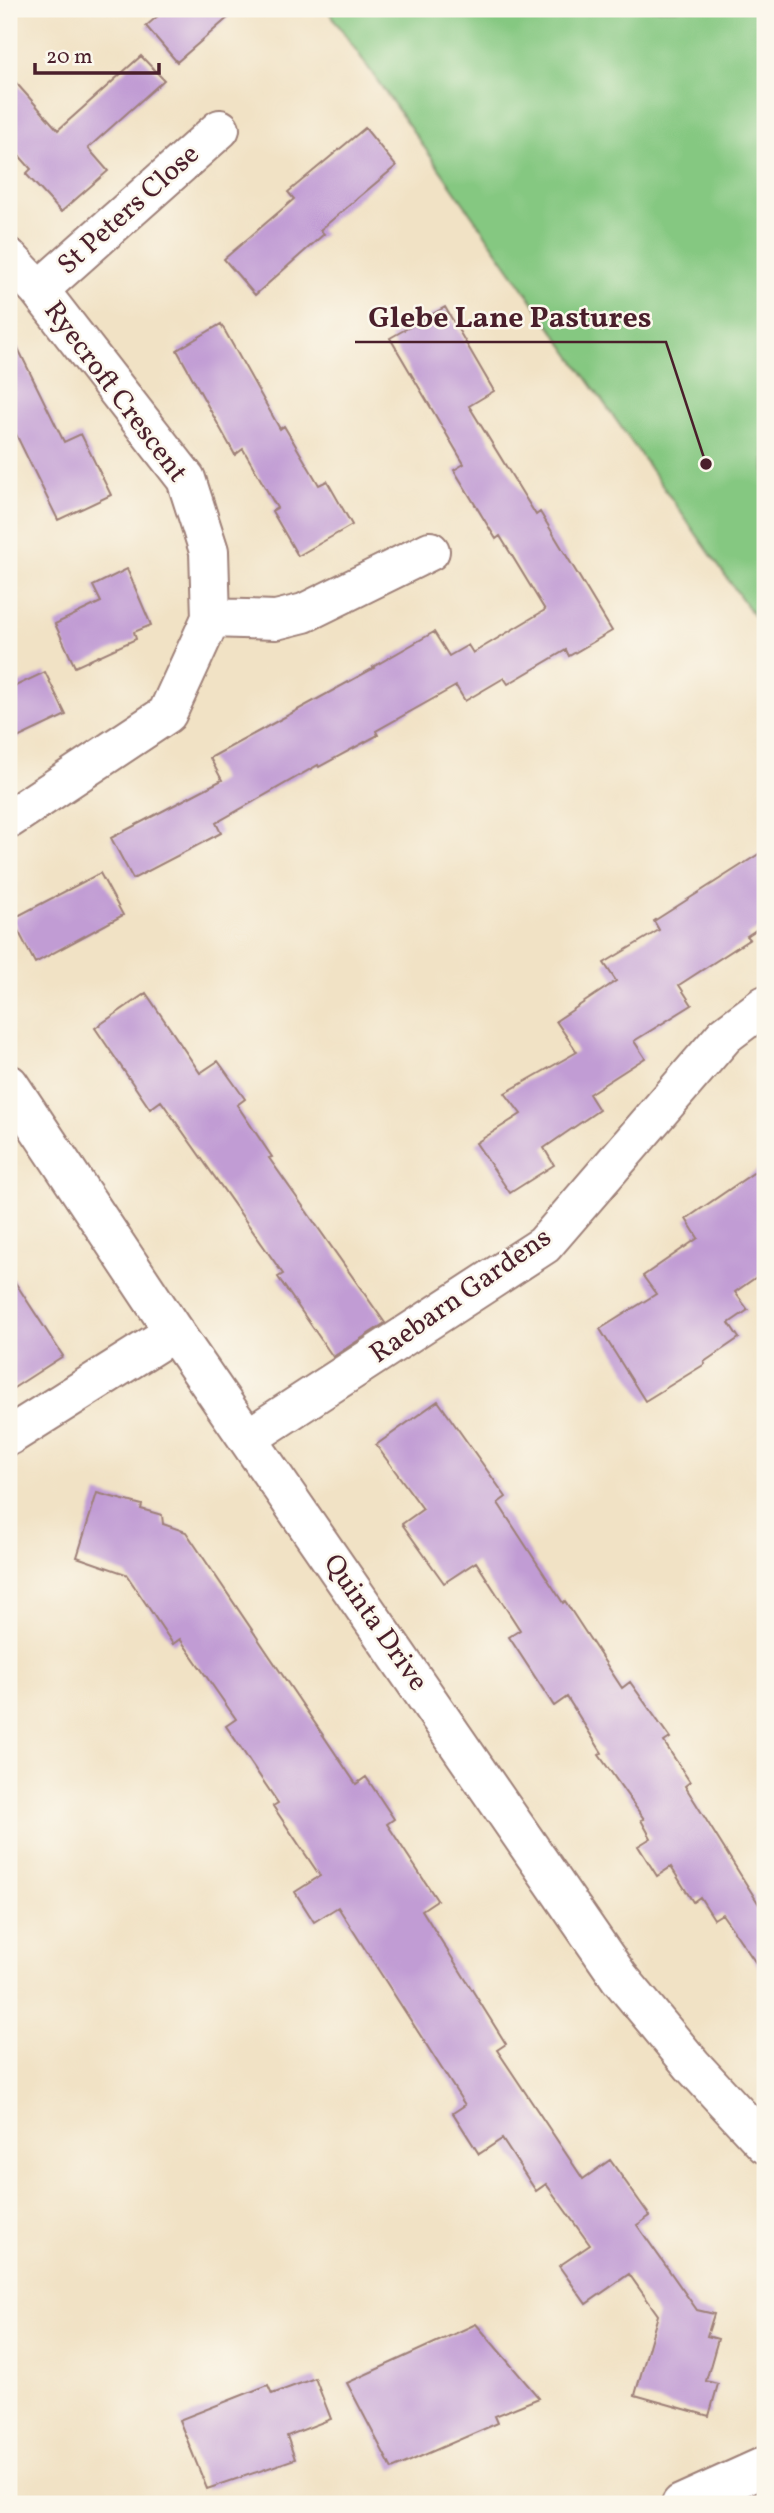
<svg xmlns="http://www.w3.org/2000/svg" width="774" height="2513" font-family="Vollkorn,serif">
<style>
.green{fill:#85c881;stroke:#687456;stroke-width:2}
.building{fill:#c19cd4}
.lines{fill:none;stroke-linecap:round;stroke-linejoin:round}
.minor-casing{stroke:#9e8078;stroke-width:42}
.tertiary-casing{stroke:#9e8078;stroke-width:42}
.primary-casing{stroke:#9e8078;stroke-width:42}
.minor{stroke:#fff;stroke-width:38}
.tertiary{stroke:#fff;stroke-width:38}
.primary{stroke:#fff;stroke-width:38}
.labels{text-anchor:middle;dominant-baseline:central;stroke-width:5;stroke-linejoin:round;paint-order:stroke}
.street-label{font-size:28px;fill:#4a1f2b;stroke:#fbf7ec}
.leader{fill:none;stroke:#4a1f2b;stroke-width:2.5}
.callout-dot{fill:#4a1f2b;stroke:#fbf7ec;stroke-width:2.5}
.callout-label{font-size:30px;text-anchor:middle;font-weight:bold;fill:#4a1f2b;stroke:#fbf7ec;stroke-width:5;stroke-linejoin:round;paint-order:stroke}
</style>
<rect width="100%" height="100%" fill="#fbf7ec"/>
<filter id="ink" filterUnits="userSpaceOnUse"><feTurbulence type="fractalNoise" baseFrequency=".0143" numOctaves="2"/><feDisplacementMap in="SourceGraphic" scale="14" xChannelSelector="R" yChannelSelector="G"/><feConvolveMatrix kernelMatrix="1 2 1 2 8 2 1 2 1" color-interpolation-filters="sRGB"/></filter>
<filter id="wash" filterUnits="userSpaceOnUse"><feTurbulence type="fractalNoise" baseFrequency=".00686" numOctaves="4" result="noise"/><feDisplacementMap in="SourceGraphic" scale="28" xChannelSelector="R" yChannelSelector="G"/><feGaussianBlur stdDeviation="1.57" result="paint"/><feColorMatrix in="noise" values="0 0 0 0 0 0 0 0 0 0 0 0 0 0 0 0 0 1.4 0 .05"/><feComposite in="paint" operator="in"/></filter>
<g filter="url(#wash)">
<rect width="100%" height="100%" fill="#f1e2c5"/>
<path class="green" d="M327,9h438v619l-2,1z"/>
<g id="blocks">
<path class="building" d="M166,9h72l-61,53 -31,-36z
M141,56l23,24 -76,68 20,23 -47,41 -35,-38 5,-5 -22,-25v-69l49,55z
M365,128l31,38 -76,64 4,4 -69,61 -31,-36 70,-60 -6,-7z
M445,307l49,84 -25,15 67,109 4,-3 72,119 -43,25 -3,-6 -58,34 -4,-6 -39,23 -9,-15 -80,45 2,4 -59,32 -1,-2 -102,58 5,10 -88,46 -22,-41 111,-58 -12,-22 164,-90 -1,-1 61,-35 15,24 19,-11 5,8 72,-43 -45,-74 -4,3 -42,-69 10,-6 -74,-126z
M221,324l59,105 4,-3 35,59 8,-4 25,44 -54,31 -26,-45 5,-3 -34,-59 -8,6 -58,-105z
M9,330l55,112 17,-8 30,61 -53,25 -49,-100z
M127,569l24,56 -17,7 2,7 -61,28 -20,-43 46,-22 -8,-16z
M45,672l21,43 -57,27v-53z
M765,850v74l-18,12 3,3 -71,46 13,20 -58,36 11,17 -56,36 10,16 -55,38 10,17 -44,28 -34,-50 45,-29 -16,-21 72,-41 -21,-31 60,-40 -12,-18 55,-33 -5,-9z
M100,873l23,42 -88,48 -23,-44z
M146,993l54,80 18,-12 27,38 -8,6 35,52 -3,1 116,165 -52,34 -55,-80 5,-3 -122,-173 -11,8 -55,-81z
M765,1165v106l-30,21 13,18 -19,13 10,15 -35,24 1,2 -60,37 -45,-72 56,-35 -13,-18 55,-38 -12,-19z
M9,1273l54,83 -54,35z
M438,1401l68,96 -8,6 65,100 2,-2 57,87 8,-6 40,56 -6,4 26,40 -5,4 80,128v62l-43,-62 -8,5 -14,-22 -7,5 -22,-35 -14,9 -19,-30 13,-8 -10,-18 3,-1 -45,-64 3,-2 -35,-56 -13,9 -45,-69 11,-7 -44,-68 -32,21 -42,-59 21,-15 -47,-64z
M97,1493l45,12 -1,4 21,6 1,9 23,8 170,252 10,-7 28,42 -7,5 50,76 -15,10 84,134 -9,6 86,129 27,-19 40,56 -13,9 60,85 17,4 -7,22 11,3 -12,42 12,3 -9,32 -74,-21 23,-80 -29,-41 -43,30 -27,-38 31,-21 -44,-61 -10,7 -34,-52 -23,15 -26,-41 12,-8 -127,-198 -24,15 -19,-30 25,-16 -47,-70 5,-3 -52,-77 10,-7 -56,-80 -7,5 -47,-70 -49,-17z
M476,2324l63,74 -44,18 3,7 -106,46 -45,-86z
M315,2378l16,41 -44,17 8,23 -88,30 -28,-69 89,-35 4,9z"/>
</g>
</g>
<g filter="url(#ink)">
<use href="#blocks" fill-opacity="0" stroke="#9e8078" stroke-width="2"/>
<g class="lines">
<g class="minor-casing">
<path id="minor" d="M9,258l30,32 147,189 23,72 2,67 -44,96 -158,105
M39,290l181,-161
M211,618l65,2 28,-7 126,-62
M9,1436l165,-104
M248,1438l296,-193 181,-210 40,-30"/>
</g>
<g class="tertiary-casing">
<path id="tertiary" d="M9,1084l165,248 445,645 73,88 73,79"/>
</g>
<g class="primary-casing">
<path id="primary" d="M681,2504l84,-38"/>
</g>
<use href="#minor" class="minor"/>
<use href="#tertiary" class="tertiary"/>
<use href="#primary" class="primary"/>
</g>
</g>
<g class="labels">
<g class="street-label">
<text transform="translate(129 210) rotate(-42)">St Peters Close</text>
<text transform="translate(115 392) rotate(53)">Ryecroft Crescent</text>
<text transform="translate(461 1296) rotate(-35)">Raebarn Gardens</text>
<text transform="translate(375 1623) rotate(55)">Quinta Drive</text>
</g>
</g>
<path class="leader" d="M706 464L666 342H355"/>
<circle class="callout-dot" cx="706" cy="464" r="7"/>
<g class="callout-label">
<text x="510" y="327">Glebe Lane Pastures</text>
</g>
<rect width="774" height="2513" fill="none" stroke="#fbf7ec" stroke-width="35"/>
<path d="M35 63v10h124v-10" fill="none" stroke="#4a1f2b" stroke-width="3.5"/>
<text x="46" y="63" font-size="21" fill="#4a1f2b" stroke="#fbf7ec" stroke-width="5" paint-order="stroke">20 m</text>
</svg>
